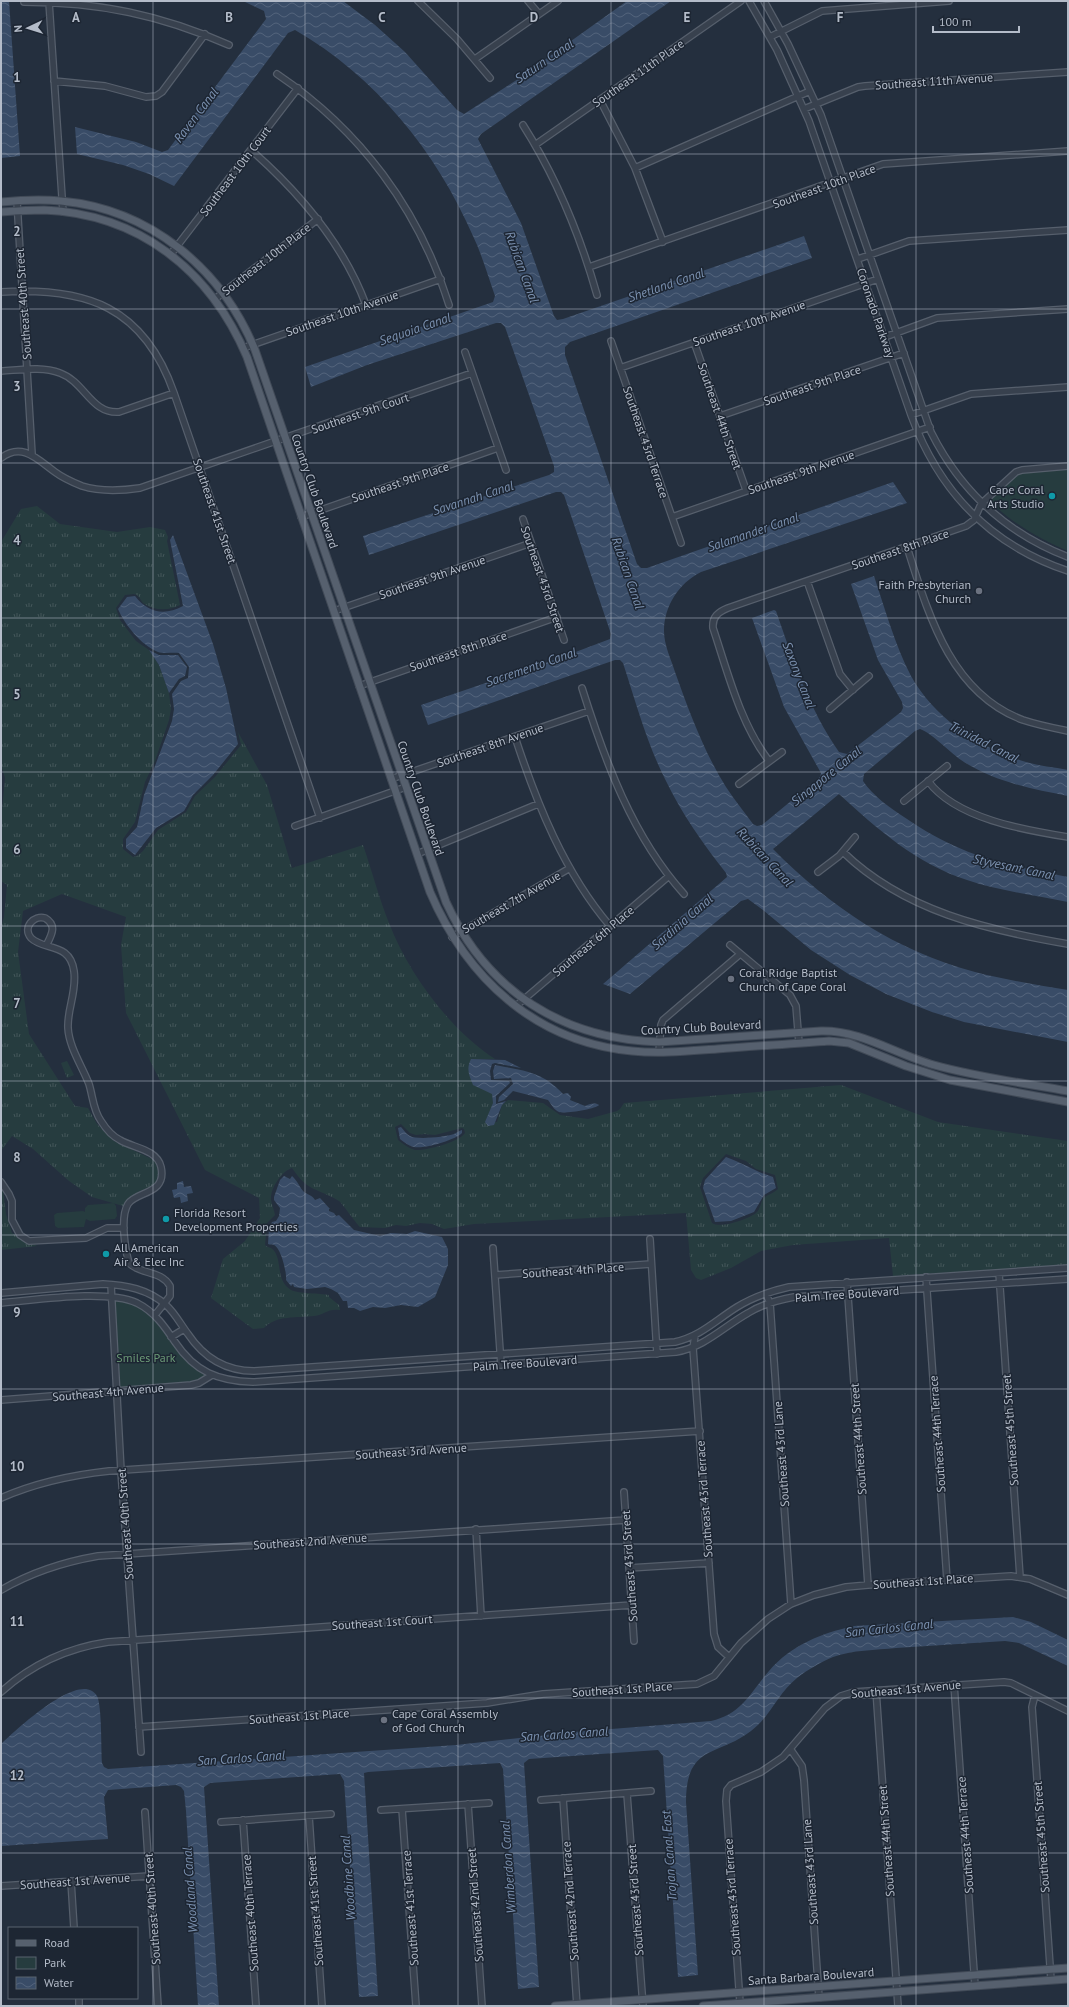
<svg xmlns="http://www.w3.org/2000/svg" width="1069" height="2007" font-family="'PT Sans',sans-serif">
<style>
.grass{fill:url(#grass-tufts);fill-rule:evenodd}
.green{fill:#263c3f}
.water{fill:url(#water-waves)}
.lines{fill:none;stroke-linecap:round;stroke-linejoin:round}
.minor-casing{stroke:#565f6c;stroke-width:8}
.major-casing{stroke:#414a57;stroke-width:9}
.minor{stroke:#38414e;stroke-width:5.5}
.major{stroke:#56606e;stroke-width:7}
.grid{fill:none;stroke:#b4bcc9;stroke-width:1;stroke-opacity:0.55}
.culture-dot{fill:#0f9aa8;stroke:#1d2633;stroke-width:1.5}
.worship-dot{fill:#6b7280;stroke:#1d2633;stroke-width:1.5}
.labels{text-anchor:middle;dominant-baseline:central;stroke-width:3;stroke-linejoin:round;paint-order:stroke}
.street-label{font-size:12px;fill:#b4bcc9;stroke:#1d2633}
.poi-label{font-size:12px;fill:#b4bcc9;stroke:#1d2633;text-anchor:start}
.park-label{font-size:12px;fill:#6b9a76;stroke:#1d2633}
.water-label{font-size:13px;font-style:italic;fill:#7c92b1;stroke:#1d2633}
.grid-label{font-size:13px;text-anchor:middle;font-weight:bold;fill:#b4bcc9;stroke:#1d2633;stroke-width:3;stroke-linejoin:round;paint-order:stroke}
</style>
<defs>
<pattern id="grass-tufts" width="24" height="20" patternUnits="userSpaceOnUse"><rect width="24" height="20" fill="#263c3f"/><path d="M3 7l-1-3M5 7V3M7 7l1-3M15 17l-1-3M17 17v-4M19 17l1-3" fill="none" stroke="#435659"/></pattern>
<pattern id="water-waves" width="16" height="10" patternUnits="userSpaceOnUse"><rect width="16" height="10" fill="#394c67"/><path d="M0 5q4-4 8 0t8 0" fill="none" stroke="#53647b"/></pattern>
</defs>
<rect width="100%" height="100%" fill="#242f3e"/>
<path class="grass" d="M37,506l23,18 57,8 33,-5 15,3 3,7 -1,4 13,64c-11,6 -26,6 -37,-2 -3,-4 -4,-8 -9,-9l-9,1 -9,13 4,12 16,21 13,9 10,15 10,28 2,16 -2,11 -14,41 -10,21 -10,40 -12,17v10l10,8 4,-1 6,-5 15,-21 28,-18 9,-16 20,-19 26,-32 -3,-13 29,53 25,83 71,-23c9,26 16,53 26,78 19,50 61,107 106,136h-24l15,31 6,3 1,10 -7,19h11l5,-17 6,-5 35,3 17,12 28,4 29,-8 3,-2 4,-6 217,-18 97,37 130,19v124l-175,11 -4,-38 -96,7 -32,6 -30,17 -30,12 -5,-2 -5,-8 -5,-57 -212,11 -30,5 -12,-5 -12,-1 -14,3 -10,-1 -11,3 -25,-1c-5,-5 -18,-24 -21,-26 -23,-14 -30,-8 -47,-33 -10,3 -22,20 -21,32 1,5 3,10 4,15l-8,8 -2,22c2,2 4,2 6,3 13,9 3,32 20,42 8,4 29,3 38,5v2l10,8 1,5c-12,-2 -16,5 -26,6 -17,2 -38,-1 -50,12l-11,1 -42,-31 12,-39 22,-18 15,-23 -1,-20 -54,-28 -79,-157 -5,-68 5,-28 -64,-23 -39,17 -5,41 11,82 46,72 13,2 9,16 17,17 40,19 6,12 -5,13 -17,7 -15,14 -31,-9 -23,-16 -36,-32 -21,-13 -11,15v-224l3,-10 3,-32 -6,-4v-60l4,-43 -4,-13v-223l20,-33zM401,1124l9,9 6,2 8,-1 11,1 27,-7 2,1 1,4c-6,9 -39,18 -50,17 -7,-2 -12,-6 -17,-10l-3,-13zM726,1154l20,7 10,8 19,6 3,14c-4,4 -9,5 -13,8 -5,4 -4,12 -9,16 -7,6 -36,16 -44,10l-12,-36 3,-9z
M67,1061l7,14 -7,3 -6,-15z
M1,1186l2,3 3,25 6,19 25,13 -36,4z"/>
<path class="green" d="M1068,467v84c-31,-13 -57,-29 -81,-52l29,-27z
M114,1203l2,3 1,10 -2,3 -25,2 -4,-2 -2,8 -26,1 -3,-2 -1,-11 3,-2 26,-2 2,1v-4l3,-3z
M114,1300c50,4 53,59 94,76l-16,7 -74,7z"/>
<path class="water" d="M1,1h8l11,155 -19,2z
M243,1h100l32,24 30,27 52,58 7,4 51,-33 112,-80h44l-190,133 -3,5 43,84 33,93 3,4 6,-1 241,-83 8,22 -242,84 -5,5v8l72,209 4,4h6l246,-86 14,21 -206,69c-22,11 -37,34 -37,59 0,14 7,28 11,41 14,39 29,80 51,115 8,12 18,25 27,37l4,2 5,-1 58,-48 1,-4 -37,-66 -32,-89 22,-8 2,1c17,49 33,98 63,141l8,2 54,-42 2,-4 -1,-6 -24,-42 -27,-76 23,-8c11,33 21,69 37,100 24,43 69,72 115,86 13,4 28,5 42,8v26c-36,-7 -72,-14 -104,-34 -13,-8 -32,-29 -44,-33l-5,2 -51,43 -1,7c10,15 26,26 41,36 56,39 98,47 164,60v25c-34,-7 -68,-11 -101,-22 -50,-16 -90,-51 -128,-86l-66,55c57,58 123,102 202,123 31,8 62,13 93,18v52l-104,-20 -32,-10 -46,-18 -36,-19 -39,-25 -48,-40 -15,-11 -7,2 -111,93 -27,-10 124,-107 -1,-4c-23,-29 -44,-59 -60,-92 -19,-37 -30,-78 -43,-118l-3,-3h-5l-187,65 -7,-20 144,-49 45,-17 1,-5 -47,-139 -3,-3h-5l-187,63 -6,-19 186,-61 5,-3v-6l-49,-139 -4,-4h-5l-129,42 -56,22 -6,-20 188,-65 2,-6c-7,-20 -13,-41 -22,-60 -37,-85 -98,-160 -178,-206l-7,3 -114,153 -25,-12 -26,-9 -46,-11 -2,-27 61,15 26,10 6,-2 98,-131 -2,-8z
M173,535l40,109 13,44 12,56 -25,31 -20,20 -9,16 -28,17 -21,27 -9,-7v-9l11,-12 7,-32 28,-74 2,-12 -2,-15 9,-13 7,-3 1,-11 -10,-14c-6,-1 -15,1 -21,-1 -17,-7 -33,-27 -40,-43l9,-12 8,-1c13,17 30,20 48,10l-13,-66z
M149,650l10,5h19l9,12 -2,9 -6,3 -10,14 -10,-28z
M471,1059l34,1 16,8 -26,-5 -3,1 -2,7 1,9 18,1 1,2 -14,13v8l10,-3 -4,4 -8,20 -6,1 -3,-4 8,-19 -1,-9 -19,-9c-4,-10 -7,-16 -2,-26z
M495,1065c28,6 47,6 68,29l5,-1 3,4 -1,3 15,6c5,-2 9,-4 14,-1 -3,4 -34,9 -40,7 -5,-2 -8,-8 -11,-12l-35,-9 -9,9 -6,2 1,-5 14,-13 -2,-6 -17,1 -1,-8z
M401,1127c3,3 5,7 9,9 7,4 35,1 44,-2 3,-1 4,-3 8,-4v3c-7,7 -37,16 -48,14 -5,-1 -10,-5 -14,-8l-2,-11z
M726,1157c17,6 30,15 47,20l3,11 -12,7 -10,17 -23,9 -16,1 -12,-34 2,-8z
M284,1176l6,3 2,-3c5,4 8,12 12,16 4,3 8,3 11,8l5,-2 10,11h-1v2l5,2 2,3 3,-1 15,15 26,6 11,-3 16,1 8,-3 27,6 6,12v16l-13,32 -17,10 -17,-2 -16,3 -12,-1 -13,4 -6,-3h-6l-1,-7h-4l-5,-8 -7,-4 -6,-2 -18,2 -13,-2 -1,-3 -2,2 -5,-6c1,-7 -5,-32 -12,-35 -2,-1 -4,0 -6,-1l1,-16 3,-6 4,-1 3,-5 1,-8 -6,-8v-3l6,-17z
M183,1181l1,6 7,-1 2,7 -6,1 1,7 -7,2 -1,-6 -6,1 -2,-8 5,-1v-6z
M1013,1617l18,5 37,18v26l-49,-23 -14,-2c-36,2 -73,5 -109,7 -20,2 -44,2 -63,9 -12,5 -26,13 -36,21 -19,15 -27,39 -46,53 -34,26 -65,13 -65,71l12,173 -20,2 -15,-221 -5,-6 -129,9 -5,4 15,224 -21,2 -15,-220 -3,-6 -132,9 -4,1 14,223 -19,1 -15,-216 -4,-7 -130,9 -6,4 15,219h-21l-12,-195 -2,-20 -3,-4 -5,-2 -68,5 -4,7 4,42 -107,7v-102c14,-13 80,-76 96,-48 5,9 4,54 5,67l2,4 4,2 348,-24 118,-13 137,-11c31,-7 39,-28 58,-50 22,-26 53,-38 85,-45z"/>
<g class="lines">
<g class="minor-casing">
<path id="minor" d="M418,1l39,38 33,39
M528,1l11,13
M749,1l28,49 32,71 102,294c28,76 79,130 157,156
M764,1l24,43 33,71 110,317c30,60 75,101 137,125
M24,2c75,0 137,13 205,43
M49,2l14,210
M770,37l52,-26 127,-10
M475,59l83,-58
M277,74c83,56 142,135 172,231
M54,81l51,5 41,11 10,-1 6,-4 43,-58
M600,100l35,68 28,74
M804,109l54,-22 7,-1 203,-14
M523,125c33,52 57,110 74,170
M535,145l206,-144
M251,150c49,43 92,93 115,155
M635,168l175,-77
M17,201l15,253
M171,254l127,-166
M858,259l51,-18 159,-11
M589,267l294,-103 185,-13
M1,292c86,-5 143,15 173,101l146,425
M215,299l103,-80
M885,337l52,-19 131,-9
M611,341l70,202
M694,342l52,148
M243,348l198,-69
M465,352l41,118
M620,368l258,-89
M1,371c19,-1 41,-5 59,2 25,9 31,41 59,39l55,-19
M911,415l60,-21 97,-7
M720,416l184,-63
M1,458c21,-16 36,1 54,14 8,6 17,10 27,14 19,6 38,5 58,2l332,-115
M301,517l197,-69
M672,517l258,-90
M523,519l41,121
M907,547c21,66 43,146 116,173 15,5 30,8 45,11
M807,581l33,93 13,16
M334,611l197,-68
M359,686l198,-69
M582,688c23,73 50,148 102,206
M830,709l39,-33
M515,737c22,67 49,135 95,189
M769,761c-29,-38 -41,-88 -56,-133 -1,-11 5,-16 15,-20l238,-82 8,-6 7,-16 35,-32 6,-2 46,-4
M391,779l198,-68
M928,781c28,38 97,49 140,56
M739,784l43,-32
M904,801l43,-35
M295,826l111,-39
M843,852c61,59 144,78 225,92
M417,854l121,-50
M818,872l21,-16 16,-19
M452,937l118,-69
M47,944c5,-10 10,-19 -2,-26 -11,-3 -23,9 -14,20 13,13 39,4 43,33 3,21 -7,38 -6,57 1,19 14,38 21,56 4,13 4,26 12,37 5,8 11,15 19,19 13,8 37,9 41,27 6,28 -25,24 -33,37 -8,13 -3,45 1,59 12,12 32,7 41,23v10l-15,19
M730,945l60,50 6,11 3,37
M516,1006l153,-130
M659,1052l2,-27 2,-5 76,-65
M1,1182l8,12 3,7v19l8,15 9,6 57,-3 21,-10h17
M650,1239l7,115
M493,1248l8,117
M999,1273l21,304
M495,1275l156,-11
M926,1277l21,303
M847,1282l21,303
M111,1285l10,186 20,281
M1,1293l102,-9c23,1 45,5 63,21 9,8 15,20 22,29 16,24 38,37 66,37l421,-29c26,-6 41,-22 62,-35 16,-10 34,-16 52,-20l279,-19
M766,1294l4,9 21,301
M1,1303c36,-3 105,-14 136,0 18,9 28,24 38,39 20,30 43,39 78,40l423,-30c29,-5 47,-25 72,-39 14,-9 30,-13 46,-16l274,-18
M695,1336l-2,12 21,286 4,13 11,10
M171,1337l13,-8
M1,1400l190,-15 8,-2 13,-8
M624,1492l10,149
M1,1498c34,-15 71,-23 108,-27l591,-40
M476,1529l5,87
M629,1568l80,-5
M1,1590c31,-18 62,-28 97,-34l528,-36
M954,1684l21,302
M876,1690l22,316
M1,1692c31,-28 66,-44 107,-50l524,-37
M1035,1695l-3,12 19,273
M139,1727l348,-24 56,-9 154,-10 17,-8 27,-33 27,-24 23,-15 23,-9 32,-8 22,-2 143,-9 19,3 38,16
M791,1750l11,16 2,14 15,218
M627,1794l16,212
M563,1798l14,208
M541,1800l110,-9
M468,1804l14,202
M402,1809l14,197
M381,1810l108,-7
M145,1812l13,194
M309,1816l13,190
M243,1820l13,186
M221,1822l110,-8
M71,1881l3,47
M1,1886l148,-10
M79,1998v8
M740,2003l-14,-202 1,-11 4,-5 30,-13 22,-15 42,-49 16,-12 13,-4 150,-10 7,1 57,28"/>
</g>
<g class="major-casing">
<path id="major" d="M1,202c20,-2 40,-3 60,-1 89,8 161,68 194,149l191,552c41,89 116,137 213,140l162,-11c40,-1 74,23 113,34 43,12 89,18 134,26
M1,212c14,-1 29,-2 43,-2 95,4 166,60 203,147l183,535c37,86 105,150 202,159 28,3 57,0 85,-2 37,-3 75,-5 112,-8l20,2 57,23 44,14 118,22
M555,2006l513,-38
M703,2006l365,-27"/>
</g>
<use href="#minor" class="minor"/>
<use href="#major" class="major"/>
</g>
<path class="grid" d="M153,1v2005M305,1v2005M458,1v2005M611,1v2005M764,1v2005M916,1v2005M1,154h1067M1,309h1067M1,463h1067M1,618h1067M1,772h1067M1,926h1067M1,1081h1067M1,1235h1067M1,1389h1067M1,1544h1067M1,1698h1067M1,1853h1067"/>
<g class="culture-dot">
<circle cx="1052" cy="496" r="4"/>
<circle cx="166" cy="1219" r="4"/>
<circle cx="106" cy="1254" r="4"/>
</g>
<g class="worship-dot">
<circle cx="979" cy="591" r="4"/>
<circle cx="731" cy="979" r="4"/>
<circle cx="384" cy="1720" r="4"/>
</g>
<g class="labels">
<g class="street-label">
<text transform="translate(638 73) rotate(-35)">Southeast 11th Place</text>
<text transform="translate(934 81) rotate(-4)">Southeast 11th Avenue</text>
<text transform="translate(235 171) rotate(-53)">Southeast 10th Court</text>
<text transform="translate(824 186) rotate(-20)">Southeast 10th Place</text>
<text transform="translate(266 259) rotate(-38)">Southeast 10th Place</text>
<text transform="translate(23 304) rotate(-94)">Southeast 40th Street</text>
<text transform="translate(342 313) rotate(-19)">Southeast 10th Avenue</text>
<text transform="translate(876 313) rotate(71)">Coronado Parkway</text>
<text transform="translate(749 323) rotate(-19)">Southeast 10th Avenue</text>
<text transform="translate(812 385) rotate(-19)">Southeast 9th Place</text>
<text transform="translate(360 413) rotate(-19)">Southeast 9th Court</text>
<text transform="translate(720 416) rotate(71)">Southeast 44th Street</text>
<text transform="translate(646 442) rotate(71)">Southeast 43rd Terrace</text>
<text transform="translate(801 472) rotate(-19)">Southeast 9th Avenue</text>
<text transform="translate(400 482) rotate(-19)">Southeast 9th Place</text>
<text transform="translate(315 491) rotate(71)">Country Club Boulevard</text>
<text transform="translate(215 511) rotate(71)">Southeast 41st Street</text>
<text transform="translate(900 549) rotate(-19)">Southeast 8th Place</text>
<text transform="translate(432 577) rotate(-19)">Southeast 9th Avenue</text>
<text transform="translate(543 579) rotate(71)">Southeast 43rd Street</text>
<text transform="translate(458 651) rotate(-19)">Southeast 8th Place</text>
<text transform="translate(490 745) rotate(-19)">Southeast 8th Avenue</text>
<text transform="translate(421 798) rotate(71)">Country Club Boulevard</text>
<text transform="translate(511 902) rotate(-30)">Southeast 7th Avenue</text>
<text transform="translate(593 941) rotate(-40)">Southeast 6th Place</text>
<text transform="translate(701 1027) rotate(-3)">Country Club Boulevard</text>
<text transform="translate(573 1270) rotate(-4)">Southeast 4th Place</text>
<text transform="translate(847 1294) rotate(-4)">Palm Tree Boulevard</text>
<text transform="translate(525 1363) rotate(-4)">Palm Tree Boulevard</text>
<text transform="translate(108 1392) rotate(-5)">Southeast 4th Avenue</text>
<text transform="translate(1010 1430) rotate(-94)">Southeast 45th Street</text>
<text transform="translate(937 1434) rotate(-94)">Southeast 44th Terrace</text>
<text transform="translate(858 1439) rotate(-94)">Southeast 44th Street</text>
<text transform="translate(411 1451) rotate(-4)">Southeast 3rd Avenue</text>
<text transform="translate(781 1454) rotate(-94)">Southeast 43rd Lane</text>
<text transform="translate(704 1499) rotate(-94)">Southeast 43rd Terrace</text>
<text transform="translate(125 1524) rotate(-94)">Southeast 40th Street</text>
<text transform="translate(310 1541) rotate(-4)">Southeast 2nd Avenue</text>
<text transform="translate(629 1566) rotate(-94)">Southeast 43rd Street</text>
<text transform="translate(923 1581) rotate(-4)">Southeast 1st Place</text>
<text transform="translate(382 1622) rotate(-4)">Southeast 1st Court</text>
<text transform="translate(622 1689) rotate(-4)">Southeast 1st Place</text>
<text transform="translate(906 1689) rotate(-5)">Southeast 1st Avenue</text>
<text transform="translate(299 1716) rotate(-4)">Southeast 1st Place</text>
<text transform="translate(965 1835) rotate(-94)">Southeast 44th Terrace</text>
<text transform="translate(1041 1837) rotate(-94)">Southeast 45th Street</text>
<text transform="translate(886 1841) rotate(-94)">Southeast 44th Street</text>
<text transform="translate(810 1872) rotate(-94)">Southeast 43rd Lane</text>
<text transform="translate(75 1881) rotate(-4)">Southeast 1st Avenue</text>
<text transform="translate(732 1897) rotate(-94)">Southeast 43rd Terrace</text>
<text transform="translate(635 1900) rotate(-94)">Southeast 43rd Street</text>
<text transform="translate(570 1901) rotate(-94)">Southeast 42nd Terrace</text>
<text transform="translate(475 1905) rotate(-94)">Southeast 42nd Street</text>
<text transform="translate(410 1908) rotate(-94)">Southeast 41st Terrace</text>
<text transform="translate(152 1909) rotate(-94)">Southeast 40th Street</text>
<text transform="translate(315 1911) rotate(-94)">Southeast 41st Street</text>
<text transform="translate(250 1913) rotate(-94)">Southeast 40th Terrace</text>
<text transform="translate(811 1976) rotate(-4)">Santa Barbara Boulevard</text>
</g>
<g class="poi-label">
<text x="1044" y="489" text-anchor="end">Cape Coral<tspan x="1044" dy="14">Arts Studio</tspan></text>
<text x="971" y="584" text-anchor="end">Faith Presbyterian<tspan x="971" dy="14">Church</tspan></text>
<text x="739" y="972">Coral Ridge Baptist<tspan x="739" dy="14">Church of Cape Coral</tspan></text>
<text x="174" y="1212">Florida Resort<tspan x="174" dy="14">Development Properties</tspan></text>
<text x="114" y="1247">All American<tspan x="114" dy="14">Air &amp; Elec Inc</tspan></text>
<text x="392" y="1713">Cape Coral Assembly<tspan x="392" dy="14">of God Church</tspan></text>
</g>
<g class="park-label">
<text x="146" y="1357">Smiles Park</text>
</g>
<g class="water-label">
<text transform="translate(544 61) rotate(-34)">Saturn Canal</text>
<text transform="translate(196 115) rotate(-53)">Raven Canal</text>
<text transform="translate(522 267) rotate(70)">Rubican Canal</text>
<text transform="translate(666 285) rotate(-19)">Shetland Canal</text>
<text transform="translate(415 329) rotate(-19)">Sequoia Canal</text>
<text transform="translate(473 498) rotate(-18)">Savannah Canal</text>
<text transform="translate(753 532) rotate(-19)">Salamander Canal</text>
<text transform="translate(628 573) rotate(71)">Rubican Canal</text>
<text transform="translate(531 667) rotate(-19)">Sacremento Canal</text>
<text transform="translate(799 675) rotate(69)">Saxony Canal</text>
<text transform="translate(984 742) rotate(27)">Trinidad Canal</text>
<text transform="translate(826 776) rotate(-39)">Singapore Canal</text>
<text transform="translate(765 857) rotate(47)">Rubican Canal</text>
<text transform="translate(1014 867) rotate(12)">Styvesant Canal</text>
<text transform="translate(682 922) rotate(-41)">Sardinia Canal</text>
<text transform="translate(889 1628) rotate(-6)">San Carlos Canal</text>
<text transform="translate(564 1734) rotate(-4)">San Carlos Canal</text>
<text transform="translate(241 1758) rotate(-4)">San Carlos Canal</text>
<text transform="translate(669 1856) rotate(-94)">Trojan Canal East</text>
<text transform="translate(508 1867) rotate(-94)">Wimberdon Canal</text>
<text transform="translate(348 1878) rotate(-94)">Woodbine Canal</text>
<text transform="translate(190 1890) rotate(-94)">Woodland Canal</text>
</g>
</g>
<g class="grid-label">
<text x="76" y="22">A</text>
<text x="229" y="22">B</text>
<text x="382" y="22">C</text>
<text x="534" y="22">D</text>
<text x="687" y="22">E</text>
<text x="840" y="22">F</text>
<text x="17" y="82">1</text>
<text x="17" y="236">2</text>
<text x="17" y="391">3</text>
<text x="17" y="545">4</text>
<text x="17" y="699">5</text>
<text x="17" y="854">6</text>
<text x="17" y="1008">7</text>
<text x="17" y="1162">8</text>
<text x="17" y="1317">9</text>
<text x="17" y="1471">10</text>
<text x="17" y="1626">11</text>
<text x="17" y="1780">12</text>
</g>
<rect width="1069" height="2007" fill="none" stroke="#b4bcc9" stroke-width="4"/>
<rect x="8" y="1927" width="130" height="72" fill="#1d2633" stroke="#59626f"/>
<rect x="16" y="1940" width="20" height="6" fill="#56606e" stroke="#59626f"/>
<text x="44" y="1947" font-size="12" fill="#b4bcc9">Road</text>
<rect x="16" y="1957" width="20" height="12" fill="#263c3f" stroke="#59626f"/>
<text x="44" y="1967" font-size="12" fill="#b4bcc9">Park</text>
<rect x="16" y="1977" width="20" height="12" fill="url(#water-waves)" stroke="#59626f"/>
<text x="44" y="1987" font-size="12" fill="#b4bcc9">Water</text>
<g transform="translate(28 28) rotate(266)" stroke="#1d2633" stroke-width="3" paint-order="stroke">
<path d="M0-3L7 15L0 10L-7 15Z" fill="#b4bcc9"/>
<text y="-6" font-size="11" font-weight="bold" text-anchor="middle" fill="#b4bcc9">N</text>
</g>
<path d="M933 26v6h86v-6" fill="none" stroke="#b4bcc9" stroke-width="2"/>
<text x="939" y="26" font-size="12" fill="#b4bcc9" stroke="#1d2633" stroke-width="3" paint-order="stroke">100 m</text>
</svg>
